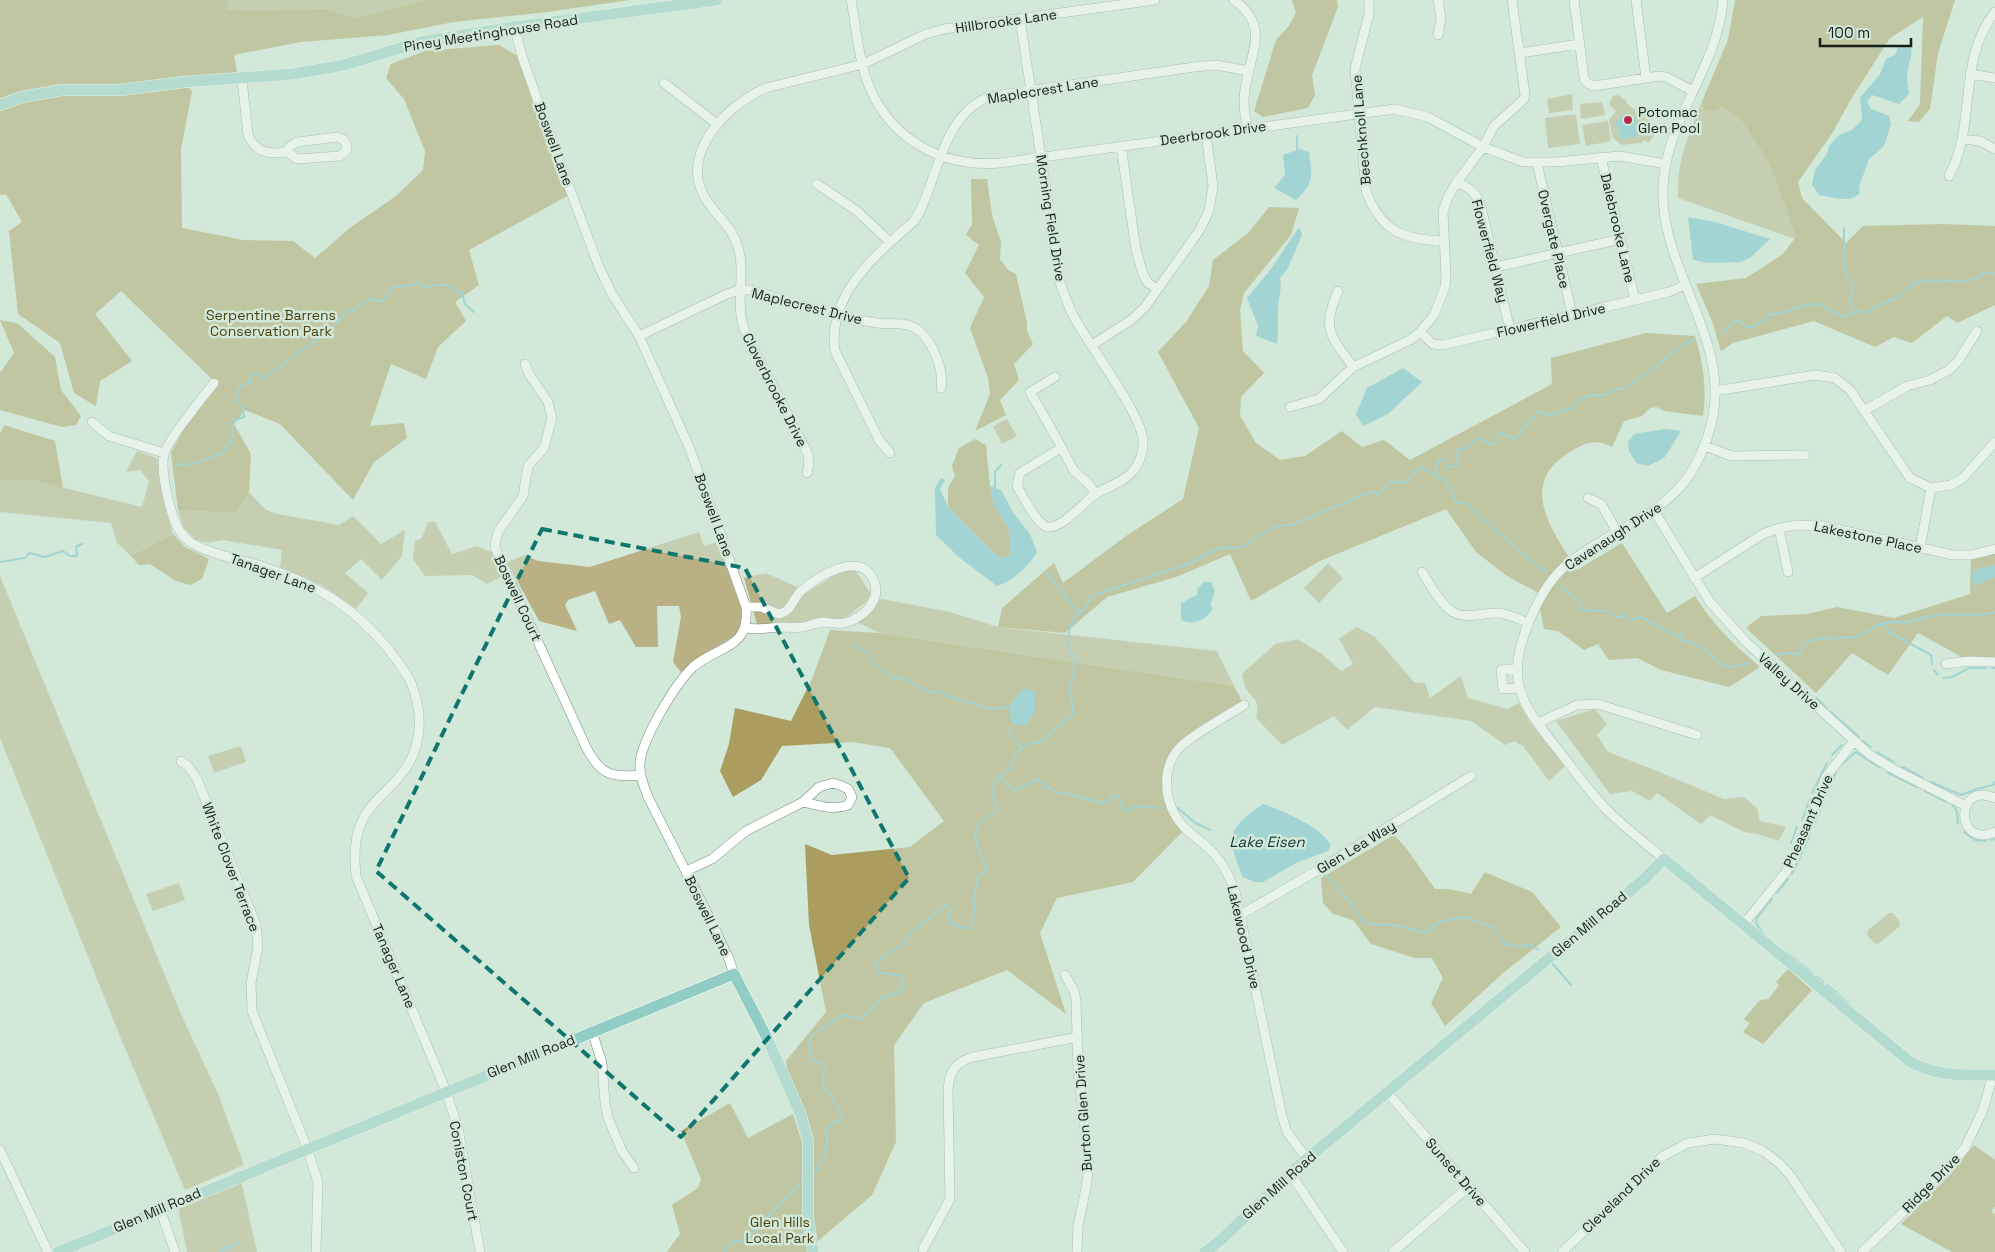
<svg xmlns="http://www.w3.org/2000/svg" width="1995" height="1252" font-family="'Space Grotesk',sans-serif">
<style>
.green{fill:#b9b084}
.forest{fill:#aa9d5f}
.water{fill:#69bccc}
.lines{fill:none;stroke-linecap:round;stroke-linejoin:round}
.stream{stroke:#69bccc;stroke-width:2}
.minor-casing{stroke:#788c7e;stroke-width:10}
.major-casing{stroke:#fff;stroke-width:12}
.minor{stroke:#fff;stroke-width:9}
.major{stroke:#91cdc5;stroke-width:11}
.marked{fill:none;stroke:#0f766e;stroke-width:4;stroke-dasharray:10 6;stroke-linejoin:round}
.poi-dot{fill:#ba2a4e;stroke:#d2e8d8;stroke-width:2}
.labels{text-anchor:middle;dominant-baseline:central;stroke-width:5;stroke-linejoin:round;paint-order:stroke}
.street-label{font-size:14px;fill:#161e19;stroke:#d2e8d8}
.poi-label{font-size:14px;fill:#161e19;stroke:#d2e8d8;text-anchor:start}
.park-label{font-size:14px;fill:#4c4210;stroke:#d2e8d8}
.water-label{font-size:15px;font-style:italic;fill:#0e373e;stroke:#d2e8d8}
</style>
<rect width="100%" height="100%" fill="#d2e8d8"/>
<path class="green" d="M229,0h197l-71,18 -28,-9 -102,1z
M1572,94l1,16 -24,3 -2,-14z
M1618,95l9,6 -1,2 27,21v4l4,3 -8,12 -5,-3 -3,3 -20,2 -8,-7 -4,-18 7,-9 -6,-5v-4l3,-6z
M1702,101l4,9 16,-3 17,10 29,44 17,45 10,33 -117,-41c-2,-37 11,-63 24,-97z
M1602,102l3,13 -24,4 -1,-15z
M1576,114l4,30 -32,4 -3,-30z
M1608,121l3,20 -25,5 -4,-21z
M1007,419l10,17 -15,8 -9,-18z
M137,451l20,7 9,53 7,23 -42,22 -14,-13 -6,-20 -111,-11v-32h32l110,27 7,-26 -9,-11 -14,2z
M249,492l17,18 12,4 61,11 14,-9 28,28 24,-14 -3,26 -20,24 -21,-21 -16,14 23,20 -12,16 -35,-24 -41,-17 2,-18 -60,-10 -13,3 -13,-3 -13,-13 -5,-17 57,3z
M428,522h7l17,32 25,-8 17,7 7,24 -14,7 -15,-9 -47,1 -12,-17 2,-18 7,-3z
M699,532l5,14 13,-4 25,68 -1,13 -4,11 -36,22 -20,16 -8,-10 8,-45 -2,-11h-22l1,41h-22l-16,-27 -11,4 -14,-33 -27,9 -3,5 12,26 -38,-10 -32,-59 18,-7 13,6 52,6z
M1328,563l15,15 -24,25 -15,-15z
M842,571h14l15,23 -4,7 -23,18 -19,-1 -20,5 -48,1 -13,-46 22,-5 42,19z
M0,576l181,438 38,82 25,69 -59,25 -63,-149 -122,-303z
M882,599l68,13 48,15 219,24 17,35 -355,-53 -22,-11 21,-21z
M1357,627l18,10 39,45 11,1 5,15 31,-22 7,22 39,11 12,-6 10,18 36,45 -16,15 -26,-35 -9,-5 -9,4 -34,-24 -96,-14 -28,23 -13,-14 -52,29 -26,-27c4,-17 0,-16 -9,-28 -3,-4 -4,-11 -5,-16l33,-30 22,-5 25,15 19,17 12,-7 -14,-25z
M1595,709l12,15 -10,11 11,17 44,17 72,30 20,-2 13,11 3,13 26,6 -7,14 -21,-7 -14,-2 -34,-17 -9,9 -44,-31 -7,8 -18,-10 -22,3 -54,-73z
M241,746l5,16 -32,11 -6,-17z
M179,883l6,17 -32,11 -7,-17z
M1889,913h4l7,9 -1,5 -21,17 -4,-1 -7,-8 1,-5z
M241,1180l16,72h-70l-9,-45z"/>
<path class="forest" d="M0,0h229l-3,10 101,-1 28,9 71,-18h204l-83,12 -93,10 -66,13 -87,7 -67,13 4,24 -54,4 8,8 -11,58 1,79 61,12 50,1 22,17 36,-31 45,-31 27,-26 2,-19 -21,-52 -18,-21 5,-14 34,-13 74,-6 24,14 48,135 -102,56 10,35 -24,17 11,19 -28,26 -12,32 -35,-15 -21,62 34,-3 3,15 -33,24 -21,38 -73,-76 -35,-14 -11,14 17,30 -2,38 -14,21 -57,-3 -7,-57 12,-23 33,-47 -95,-92 -26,23 37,47 -32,20 -4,25 -22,-13 -14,-50 -42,-29 -9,-83 13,-9 -16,-28 -6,1z
M1292,0h45l1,7 -26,68 3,20 -7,13 -45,9 -9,-6 22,-71 12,-13 8,-14z
M1735,0h220l-17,53 -8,56 -11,13 -11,-1 12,-17 3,-87 -33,21 -39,61 -18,33 -35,50 4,16 44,45 17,-17 79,-2 53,2v79l-38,18 -10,-7 -35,27 -18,-6 -19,10 -61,-26 -81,22 -12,8 -9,-30 -16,-37 50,-6 37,-24 12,-16 -10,-32 -17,-45 -29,-44 -17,-10 -7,4 -10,-1 -3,-9 26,-61z
M971,179h16l5,36 9,27 -1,17 8,11 8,4 11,49v8l6,13 -19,20 5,16 -19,20 6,15 -31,16 15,-37 -2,-16 -18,-50 14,-31 -19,-24 14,-28 -13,-10 6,-11z
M1269,207l30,1 -8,27 -47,58 -4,17 3,41 21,22 -23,24 -1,19 16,27 24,17 25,-4 37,-25 20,16 22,-7 26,20 142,-76 -1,-26 95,-25 49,3c8,26 12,53 8,80l-39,-5 -7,-4 -7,1 -8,8 -18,5 -12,26c-15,-8 -25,-5 -39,3 -58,33 -21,80 4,120l45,-27 45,70 28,-17c17,28 40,50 65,71l-31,20 -68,-17 -24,-12 -28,2 -11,-16 -14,6 -26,-19 -14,-2 -7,-37 -30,-16 -31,-24 -30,-43 -126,52 -69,40 -21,-47 -54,23 -69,20 -42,36 -67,-6 4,-19 52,-45 9,20 63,-47 57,-37 16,-71 -41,-76 28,-30 23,-36 4,-26 35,-27z
M0,320l17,3 38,34 6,33 20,26 -5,9 -14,2 -62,-17v-37l14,-20z
M4,425l51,16 8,47 -31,-8h-32v-46z
M975,439l11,6 4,41 5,21 14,22v27l-10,2 -51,-51v-19l7,-12 -3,-10 7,-18z
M173,534l12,13 24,12 -7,20 -12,6 -14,-4 -26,-17 -11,1 -8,-9z
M1995,549v113l-26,-1 -51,-28 -30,42 -36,-22 -36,40 -70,-65 15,-12 46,-2 30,-7 57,11 76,-24 1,-39z
M830,630l49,3 355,53 10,19 -67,46 -11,41 19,37 -52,53 -76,16 -17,35 26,81 -59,-44 -83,33 -30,42 2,97 -24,53 -61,52 2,5h-146l13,-18 -8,-29 26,-17 3,-9 -20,-48 49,-28 18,35 45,-24 9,28 5,-1 -20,-56 -1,-24 40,-49 -17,-87 -4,-81 27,11 78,-8 34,-26 -54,-73 -38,-6 -70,4 -21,34 -28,17 -13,-26 9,-27 6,-36 56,13 21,-42z
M1394,835l12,13 29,41h14l22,5 14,-22 47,20 29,35 -59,47 -57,52 -14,-23 12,-25 -11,-20h-17l-44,-14 -18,-24 -20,-6 -10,-11 -2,-25z
M1788,969l24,21 -49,54 -20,-12 7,-9 -6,-4 16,-19 9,-1 10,-14 -3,-3z
M1974,1145l21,15v46l-4,6 4,2v38h-43l-51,-28 49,-49z"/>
<path class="water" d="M1903,45l7,1c4,9 -1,14 -2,23 -2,8 0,17 1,25l-10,10 -27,-9 -5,7 4,7 18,7 2,8 -7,22 -15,13 -10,28 1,6c-11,11 -28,4 -41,2l-7,-10 3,-15 12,-16 2,-8 10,-11 13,-5 9,-9 1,-6 -2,-17 20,-24 6,-15 9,-4 3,-8z
M1623,114l5,4 3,-3 7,7 -2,3 6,4 -8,10 -5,-3 -3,3h-4l-4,-4 2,-6 -5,-4z
M1300,149l9,3c3,26 6,29 -13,48l-22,-12 11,-13 -2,-20z
M1688,217l27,5 55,17 -20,19 -10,4 -32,1 -15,-3z
M1299,227l3,8 -15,35 -7,8c2,14 -1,16 -2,29 -1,12 1,24 -1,37l-21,-8 2,-10 -11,-28 24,-29z
M1403,368l19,14 -34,32 -25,12 -7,-12 11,-26z
M1665,429l16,2 -16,26 -17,9 -12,-3 -7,-12 -1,-9 6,-8z
M941,478l4,2 -5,9 8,18 51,51 10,-2v-27l-14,-22 -5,-21 11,4 13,24 16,20 7,18c-9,15 -24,29 -40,34l-37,-28 -24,-23 -1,-47z
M1995,565v12l-20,9 -3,-9 1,-7z
M1204,582h7l4,9 -5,14 3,3c-7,12 -19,18 -32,12v-17l16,-8v-6z
M1023,688l12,4v20l-9,13h-12c-10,-19 -2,-22 9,-37z
M1263,804c20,7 57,22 68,41l-3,6 -32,12 -33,19h-8l-12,-5c-17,-41 -17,-47 20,-73z"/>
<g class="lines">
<path class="stream" d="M1297,136v14
M1844,228v40l8,17 -2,18 2,10
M1721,333l16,-13 12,8 9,-4 12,-10c17,2 33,-14 49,-9 8,2 17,9 24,13l13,-7 12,2 3,-4c8,-4 17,-7 25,-11 8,-5 12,-12 22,-16 22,-7 48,8 67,-10l10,2
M176,465l18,-1 33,-13v-5l5,-6 2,-20 10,-3 -1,-11 -8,-5 6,-16 9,-2 2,-10h6l5,6 71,-52 11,-14 9,-3 17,-12 6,3h6l9,-14 21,-2 4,-3 8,5c12,-1 22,-7 30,5l7,1 3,11 9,8
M1436,476l2,-15 4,-2 5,8 9,-1 2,-3 -1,-11 1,-3 8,-1 13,-10 14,7 6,-12 16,6 5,-5 1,-4 17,-18 12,3 22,-7 7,-7 11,-6h16l8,-6h9l25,-16 34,-28 12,-6
M995,488v-16l6,-7
M0,562l25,-4 4,-5 16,4 18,-6 7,5h7l-1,-9 6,-3
M1046,572c12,12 19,28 33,40
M1560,586l17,13 5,11 26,1 8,6h7l1,-4 3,4 4,3 10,-3c12,6 24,15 37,19l4,-3 1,8 13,3 13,8 11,13 12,2 17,-4
M1883,623l6,9 42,23 1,9
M853,644l15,9 6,11 19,14h12l22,14 11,-1 9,5 45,13 17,-2
M1776,655l8,-2 15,1c2,-3 4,-8 6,-10 7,-8 38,-5 49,-7 10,-3 18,-9 28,-13 9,-4 21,0 30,-3 8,-2 18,-5 26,-6 19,-3 39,3 57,-3
M1992,668h3
M1934,670l4,5
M1943,678l9,-1 17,-9h17
M1817,698l10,11
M1831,712l28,25
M1009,728l3,7 10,14
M1863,741l8,6
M1877,752l17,10
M1832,755l10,-10
M1841,765l15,-13 23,15
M1903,767l20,11
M1888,773l29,14
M1000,778l15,13 21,-11 7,3 2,4 6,2 6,4 11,1 35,9 5,-2 3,-6 7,2 4,10 5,5 8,-6 23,2
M1931,782l30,13 16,-6 16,-4 2,-3
M1925,791l20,10
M1812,793l15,-30
M1953,805l4,7 1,12
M1178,808l16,14 16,8
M1802,820l8,-21
M1813,827l23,-55
M1964,832l11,8 11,1
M1992,840l3,-1
M1791,843l6,-16
M1792,874l18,-39
M1324,875l11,8 7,11 6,6 17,23c10,2 19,1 28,2 13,2 21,7 35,7l6,-7 9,-4 21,-4 29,10 12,17 15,3 10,-3 8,6
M1777,893l11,-14
M1765,936l-9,-13 1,-5 15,-19
M1787,953l25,20
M1553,964l18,21
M1817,977l6,5
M1827,985l21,18
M815,1173c10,-15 14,-26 11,-44l6,-6 9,-2 1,-3c-2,-5 -4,-11 -7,-15 -7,-11 -16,-17 -10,-31l-2,-8 -11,-4 -3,-16 2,-8 31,-21 18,4 4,-2 17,-19 16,-5 6,-6 -2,-11 -24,-4 -2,-9 31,-21 3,-8 38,-30 3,4 -2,14 18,7 5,-3 4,-18 -2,-6 5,-27 5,-1 4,-4c-4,-12 -20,-37 -6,-49 5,-5 12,-5 16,-11l-4,-15 3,-15 15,-13 3,-12 14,-11 14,-3 30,-26 1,-10 -4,-17c4,-7 7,-22 5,-31 -1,-2 -3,-4 -4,-7 -5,-13 1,-35 15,-40l1,-6 8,-9 96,-32 29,-15 23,-1 33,-21 17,-1 78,-33 8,2 14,-13 8,2 9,-2 7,-11 8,-2 22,14 10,20 11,1c7,11 19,15 27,26l51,43
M219,1252l19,-10
M725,1252l2,-6 6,-4 15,-2 3,-6 52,-53"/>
<g class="minor-casing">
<path id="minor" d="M851,0c5,26 8,62 18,86 22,54 74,82 131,77l394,-54 34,8 55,30 40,15h34l62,-6 47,8
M1234,0c35,25 18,50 12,84 -4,16 -2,30 2,45
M1369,0v14l-14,55 11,122c15,41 38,49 78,50
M1574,0l10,78 3,5 7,3 65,-10 7,1 27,14
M1636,0l10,78
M1020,19l40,263c4,12 8,24 14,35 14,27 71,101 69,126 0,10 -4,21 -10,28 -9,11 -24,15 -36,22 -12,7 -33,35 -49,34 -10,-1 -26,-32 -31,-41l3,-13 41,-25
M514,27l9,32 30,85 46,123 13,27 27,42 51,113 56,158c4,43 -28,38 -53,60 -17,16 -52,73 -53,97 -1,11 4,22 8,33l60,118 21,44 5,15
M1438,35l3,-16 -3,-19
M1520,53l59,-9
M1970,74l25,4
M242,79l6,56c8,18 21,20 39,17
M664,83l53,41
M338,137l6,3 3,6 -1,5 -6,5 -43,3 -10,-7 2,-5 8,-5z
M1962,139l18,2 15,8
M1121,146l15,104 7,24 5,9 10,6
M1601,157l34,143
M1537,163l35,151
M1949,176c28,-51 8,-117 46,-164
M1456,183c13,4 18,8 24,20l30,127
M817,184l40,27 33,31
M1496,267l125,-28
M1338,291c-17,38 -7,45 15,76
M1420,332l13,12 10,1 226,-53 16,-7
M639,336l88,-42 12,-4h11c42,12 84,26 127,33 12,2 26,-2 38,5 17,10 29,41 26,60
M1092,345l39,-25 14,-13 54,-76 10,-20 4,-25 -7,-51
M525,364l4,10 19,28 4,16 -8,30 -16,18 -5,30 -25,36 -3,13 1,5 90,197c14,27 24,31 55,28
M1055,377l-25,15 27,47 17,32 14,12 8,11
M214,383c-11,14 -46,56 -50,71 -4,17 6,59 14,74 2,5 8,10 12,14 13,10 51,18 68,23 54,17 96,41 131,85 8,11 18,22 23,35 12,32 10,66 -13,92 -11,14 -26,23 -35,40 -10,19 -10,38 -8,59l90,215 12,37 22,124
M1715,391l100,-16 20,3 15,12 60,88 21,10 20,-3 12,-7 32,-36
M1290,407l29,-8 34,-32 57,-27 10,-8 14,-17 11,-28 1,-11 -3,-64 5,-15 8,-14 27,-36 11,-21 30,-27 1,-4 -13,-95
M1864,411l43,-25 23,-6 19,-10 9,-9 19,-30
M92,422l17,14 55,17
M1705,446l27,10 73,-1
M890,453l-11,-13 -44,-89c-8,-57 41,-96 79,-130l5,-8c20,-40 24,-96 69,-116l206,-30 22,-2 33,6
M807,473l2,-8 -1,-11c-15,-29 -30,-58 -45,-87 -6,-13 -14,-25 -19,-38 -9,-26 2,-56 -6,-82 -6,-22 -26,-34 -35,-53 -22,-44 27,-91 63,-106l97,-24 63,-30 18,-5 211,-29
M1588,498l13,6 17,29
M1654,511l56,91 36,40 124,113 25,15 71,36
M1779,528l9,44
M1920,548l11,-60
M1422,572c8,12 18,32 31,40 13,8 32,0 46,1 10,1 20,6 29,10
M1694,578l69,-44 16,-6 18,-3 26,1 130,29h18l24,-6
M746,628c13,2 21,0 34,-1 8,0 15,1 23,0 6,-1 12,-4 19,-5 7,0 15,3 22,1 10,-2 24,-11 28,-20 4,-6 5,-14 2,-22 -13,-32 -55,-5 -72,9 -9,8 -10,21 -23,24l-18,-7h-15
M1946,664l23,-3 26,1
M1518,668l-17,2 2,19 17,-1
M1244,705c-19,12 -40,23 -58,37 -27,20 -24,62 -2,85 9,10 22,17 31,28 9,10 15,23 20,36l47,225 5,16 20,27
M1538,723l39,-18 21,-1 99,31
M181,761l7,5 9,13 59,146 2,22 -7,36 1,28 55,137 11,34 -2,70
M1995,798c-41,-18 -40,52 0,34
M1664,859c-18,-15 -37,-30 -54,-46 -21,-20 -37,-45 -55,-67 -16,-21 -33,-40 -37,-66 -3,-22 5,-45 14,-65 9,-21 20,-39 38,-53 62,-47 118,-49 141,-137 22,-85 -51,-153 -48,-237 2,-68 55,-120 60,-188
M686,871l26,-12 34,-28 57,-29 16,-15 14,-4 9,3 6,3 4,8 -4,8c-15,6 -30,0 -45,-3
M1240,915l80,-46 151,-93
M1743,925l43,-53 14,-26 26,-69 28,-36
M1065,975l9,16 2,9 2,71 11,93 -3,24 -8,38 -1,26
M592,1031l10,32 3,40 3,15 14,33 12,17
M1387,1092l138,160
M0,1150l48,102
M1290,1173l53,79
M160,1209l15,43
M923,1249l27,-50 -2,-109c1,-18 7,-28 25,-33l105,-20
M1393,1252l75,-65
M1562,1252l101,-96 25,-13 27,-4 29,4 19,8 16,12 11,12 51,77
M1862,1252l81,-78 22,-26 18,-38 10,-35"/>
</g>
<g class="major-casing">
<path id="major" d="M0,105l22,-8 40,-7h58l64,-8 109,-8 51,-9 76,-23 94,-15 203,-27
M58,1252l676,-278 34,66 32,73 8,28v77l5,34
M1205,1252l17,-13 68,-66 353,-293 21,-21 245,202c27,16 56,14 86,14"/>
</g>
<use href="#minor" class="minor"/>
<use href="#major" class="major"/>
</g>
<path d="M0 0H1995V1252H0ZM542,529l203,39 164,310 -228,259 -305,-266z" fill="#d2e8d8" fill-opacity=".55" fill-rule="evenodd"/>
<path class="marked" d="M542,529l203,39 164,310 -228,259 -305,-266z"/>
<circle class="poi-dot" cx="1628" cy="120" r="5"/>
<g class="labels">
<g class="street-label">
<text transform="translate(1006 21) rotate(-8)">Hillbrooke Lane</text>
<text transform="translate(491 33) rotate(-9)">Piney Meetinghouse Road</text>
<text transform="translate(1043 90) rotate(-9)">Maplecrest Lane</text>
<text transform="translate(1361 130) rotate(-95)">Beechknoll Lane</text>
<text transform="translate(1213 133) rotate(-8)">Deerbrook Drive</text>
<text transform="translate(554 144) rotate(70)">Boswell Lane</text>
<text transform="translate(1051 218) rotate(81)">Morning Field Drive</text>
<text transform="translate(1618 228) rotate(77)">Dalebrooke Lane</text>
<text transform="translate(1554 239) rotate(77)">Overgate Place</text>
<text transform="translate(1490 251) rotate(75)">Flowerfield Way</text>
<text transform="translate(807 306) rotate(14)">Maplecrest Drive</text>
<text transform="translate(1551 320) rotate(-13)">Flowerfield Drive</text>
<text transform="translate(775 390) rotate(63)">Cloverbrooke Drive</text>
<text transform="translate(714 515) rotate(70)">Boswell Lane</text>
<text transform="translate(1613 536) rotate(-33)">Cavanaugh Drive</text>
<text transform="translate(1868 537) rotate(12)">Lakestone Place</text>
<text transform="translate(273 573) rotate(20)">Tanager Lane</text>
<text transform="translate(518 598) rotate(65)">Boswell Court</text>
<text transform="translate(1789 681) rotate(42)">Valley Drive</text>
<text transform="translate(1808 821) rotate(-66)">Pheasant Drive</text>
<text transform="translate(1356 847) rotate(-31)">Glen Lea Way</text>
<text transform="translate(231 867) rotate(69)">White Clover Terrace</text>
<text transform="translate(708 916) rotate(64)">Boswell Lane</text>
<text transform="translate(1589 924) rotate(-40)">Glen Mill Road</text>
<text transform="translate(1244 937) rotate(77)">Lakewood Drive</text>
<text transform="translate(394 966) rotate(67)">Tanager Lane</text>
<text transform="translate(531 1056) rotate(-22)">Glen Mill Road</text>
<text transform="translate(1083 1113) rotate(-94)">Burton Glen Drive</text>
<text transform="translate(464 1171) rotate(79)">Coniston Court</text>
<text transform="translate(1456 1172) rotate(49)">Sunset Drive</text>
<text transform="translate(1931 1183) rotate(-46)">Ridge Drive</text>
<text transform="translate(1279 1185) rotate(-42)">Glen Mill Road</text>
<text transform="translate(1621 1195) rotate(-44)">Cleveland Drive</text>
<text transform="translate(157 1210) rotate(-23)">Glen Mill Road</text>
</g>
<g class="poi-label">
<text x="1638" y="112">Potomac<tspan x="1638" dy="16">Glen Pool</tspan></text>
</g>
<g class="park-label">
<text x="271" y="315">Serpentine Barrens<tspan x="271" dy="16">Conservation Park</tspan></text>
<text x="780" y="1222">Glen Hills<tspan x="780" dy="16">Local Park</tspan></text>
</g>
<g class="water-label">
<text x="1267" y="841">Lake Eisen</text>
</g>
</g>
<path d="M1820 38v8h91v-8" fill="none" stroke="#161e19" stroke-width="2.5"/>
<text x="1828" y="38" font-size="15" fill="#161e19" stroke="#d2e8d8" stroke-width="4" paint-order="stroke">100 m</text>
</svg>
